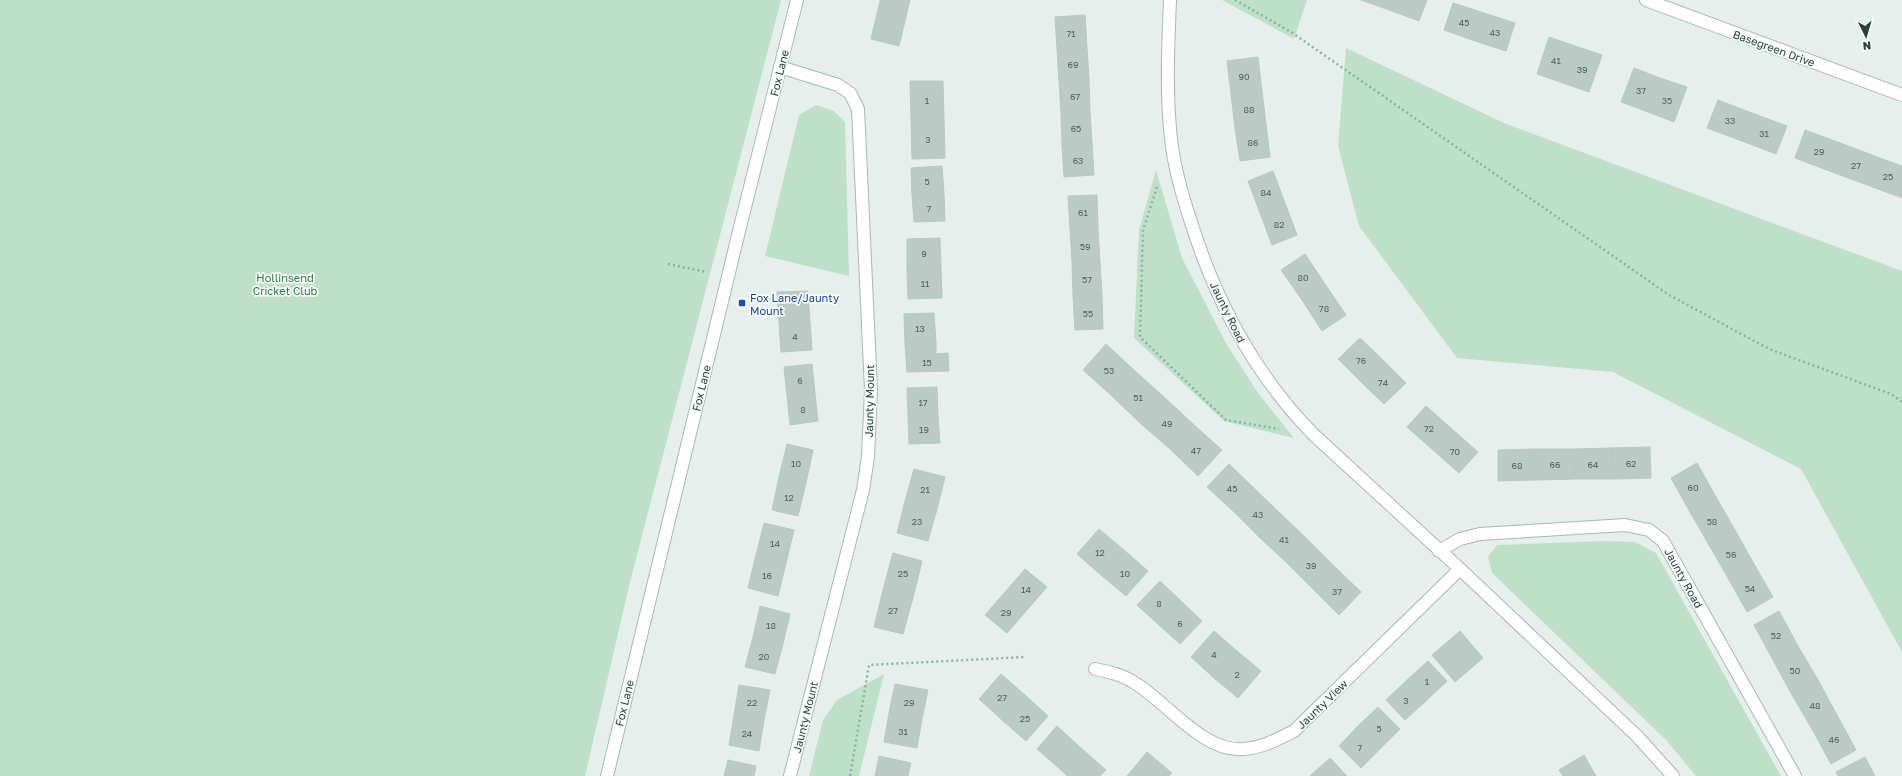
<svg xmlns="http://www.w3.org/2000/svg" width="1902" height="776" font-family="'Golos Text',sans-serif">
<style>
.green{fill:#bfe0c8}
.building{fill:#bbcac4;stroke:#b8c9c2}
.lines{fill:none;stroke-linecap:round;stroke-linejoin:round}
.street-casing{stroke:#a8b8b2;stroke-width:14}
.secondary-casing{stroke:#a4bbb3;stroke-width:14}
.path{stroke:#86b3a5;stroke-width:2.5;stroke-dasharray:2 3;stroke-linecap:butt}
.street{stroke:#fff;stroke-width:12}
.secondary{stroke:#fff;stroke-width:12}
.transit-dot{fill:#1a4fb4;stroke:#f7fbf9;stroke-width:1.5}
.labels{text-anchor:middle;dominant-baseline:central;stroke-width:3.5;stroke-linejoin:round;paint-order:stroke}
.number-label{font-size:9px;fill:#4a645c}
.street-label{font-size:11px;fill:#24423a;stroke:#f7fbf9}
.park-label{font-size:11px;fill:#2d7a4b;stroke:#f7fbf9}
.transit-label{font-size:11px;fill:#164399;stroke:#f7fbf9;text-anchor:start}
</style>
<rect width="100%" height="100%" fill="#e6efeb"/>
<path class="green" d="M0,0h781l-151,582 -45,194h-585z
M1222,0h85l-13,39z
M1346,48l158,75 398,148v381l-101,-183 -188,-97 -156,-14 -98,-132 -21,-80z
M816,105l18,6 11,11 4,154 -84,-20 34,-141z
M1156,170l26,88 45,87 31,48 36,45 -70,-17 -90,-83 5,-108z
M1603,541l32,1 21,11 125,223h-85l-29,-35 -175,-168 -4,-16 9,-12z
M884,674l-25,102h-50l14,-56 14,-20z"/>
<path class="building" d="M880,0h30l-2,8z
M1361,0h31l-3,10z
M1392,0h35l-8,21 -30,-11z
M880,1l28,7 -9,38 -28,-7z
M1453,3l31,10 -9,28 -31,-11z
M1484,13l31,10 -9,28 -31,-10z
M1085,15l2,33 -30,1 -2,-32z
M1549,37l26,9 -12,37 -26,-9z
M1575,46l27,9 -13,37 -26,-9z
M1087,48l2,31 -30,2 -2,-32z
M1258,57l4,34 -31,3 -4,-33z
M1634,68l26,10 -12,34 -27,-10z
M1660,78l27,9 -13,35 -26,-10z
M1089,79l1,33 -29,1 -2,-32z
M910,81h33l1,38 -33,1z
M1262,91l4,33 -31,4 -4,-34z
M1718,100l34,13 -10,28 -35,-13z
M1090,112l2,31 -30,2 -1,-32z
M1752,113l35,13 -11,28 -34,-13z
M944,119l1,39 -33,1 -1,-39z
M1266,124l4,33 -30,4 -5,-33z
M1805,130l38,14 -11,28 -37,-14z
M1092,143l2,32 -30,2 -2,-32z
M1843,144l37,14 -10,28 -38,-14z
M1880,158l22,8v32l-32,-12z
M942,166l2,28 -32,1 -1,-27z
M1273,171l12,32 -25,10 -12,-32z
M944,194l1,27 -31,1 -2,-27z
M1097,195l1,33 -28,2 -2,-34z
M1285,203l12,32 -25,10 -12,-32z
M1098,228l2,34 -28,1 -2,-33z
M940,238l1,30 -34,1v-30z
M1305,254l20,30 -23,16 -21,-30z
M1100,262l2,33 -29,1 -1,-33z
M941,268l1,30 -34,1 -1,-30z
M1325,284l21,31 -24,16 -20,-31z
M808,291l2,30 -31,2 -2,-31z
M1102,295l1,34 -28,1 -2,-34z
M934,313l2,29 -31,2 -1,-30z
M810,321l2,29 -31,2 -2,-29z
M1360,338l23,22 -22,22 -23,-23z
M936,342v12l12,-1 1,18 -42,1 -2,-28z
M1106,344l29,27 -23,25 -29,-26z
M1383,360l23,23 -22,21 -23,-22z
M812,364l3,29 -28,3 -3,-29z
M1135,371l29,26 -24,26 -28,-27z
M937,387l1,28 -30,1 -1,-28z
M815,393l3,28 -28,4 -3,-29z
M1164,397l29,27 -23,25 -30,-26z
M1426,406l26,23 -19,21 -26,-23z
M938,415l2,28 -31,1 -1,-28z
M1193,424l29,26 -24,26 -28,-27z
M1452,429l26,23 -19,21 -26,-23z
M787,444l26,6 -7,33 -27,-6z
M1650,447l1,31 -38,1 -1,-31z
M1612,448l1,31h-38l-1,-30z
M1536,449v31l-38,1v-31z
M1536,449h38l1,30 -39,1z
M1697,463l19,34 -26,15 -19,-34z
M1229,464l27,26 -22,22 -27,-25z
M914,469l31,8 -8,32 -32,-8z
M779,477l27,6 -8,33 -26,-6z
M1256,490l26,25 -22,23 -26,-26z
M1716,497l19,33 -26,15 -19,-33z
M905,501l32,8 -9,32 -31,-8z
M1282,515l27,26 -22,22 -27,-25z
M764,523l30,7 -8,33 -30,-8z
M1099,529l25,21 -22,26 -25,-22z
M1735,530l19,34 -26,14 -19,-33z
M1309,541l26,26 -22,22 -26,-26z
M1124,550l24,21 -22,25 -24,-20z
M893,553l29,8 -8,33 -30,-8z
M756,555l30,8 -8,33 -30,-8z
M1754,564l19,33 -26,15 -19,-34z
M1335,567l26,25 -22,23 -26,-26z
M1025,569l22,18 -20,23 -21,-19z
M1160,581l21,20 -22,24 -22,-20z
M884,586l30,8 -11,40 -29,-7z
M1006,591l21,19 -20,23 -22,-18z
M1181,601l21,20 -22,23 -21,-19z
M760,606l30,8 -7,30 -30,-7z
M1779,611l19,35 -25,14 -19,-35z
M1214,631l23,20 -23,27 -23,-21z
M1460,631l23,27 -28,24 -23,-27z
M753,637l30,7 -8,30 -30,-7z
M1798,646l20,34 -26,15 -19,-35z
M1237,651l24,20 -23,27 -24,-20z
M1428,661l19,20 -21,20 -19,-21z
M1001,674l24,21 -23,25 -23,-21z
M1407,680l19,21 -21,19 -19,-20z
M1818,680l19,35 -25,14 -20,-34z
M895,684l33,6 -6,29 -33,-6z
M739,685l31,5 -6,30 -30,-5z
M1025,695l23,21 -22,25 -24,-21z
M1378,707l22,22 -20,20 -22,-23z
M889,713l33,6 -5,29 -33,-6z
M734,715l30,5 -5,31 -30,-6z
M1837,715l19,35 -25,14 -19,-35z
M1057,726l24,22 -20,22 -24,-21z
M1358,726l22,23 -19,19 -22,-22z
M1081,748l25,22 -6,6h-33l-6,-6z
M1147,752l25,21 -3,3h-42z
M1584,755l12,21h-33l-4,-6z
M879,756l32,7 -3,13h-33z
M1865,757l10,19h-37l-2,-4z
M1330,758l17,18h-37z
M728,760l28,6 -2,10h-30z"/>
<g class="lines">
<g class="street-casing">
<path id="street" d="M1170,0c-2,47 -4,93 1,139 3,28 11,56 20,83 25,80 64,153 123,213l146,134 177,167 36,40
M1646,0l256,95
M780,67l58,18 12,8 8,16 13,281 -3,67 -5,33 -73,286
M1439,551l21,-12 20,-5 145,-9 24,5 14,11 132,235
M1095,669c15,3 28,6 40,14 30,18 69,70 108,66 19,-1 35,-10 51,-18l166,-162"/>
</g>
<g class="secondary-casing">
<path id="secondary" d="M607,776l134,-553 56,-223"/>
</g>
<path class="path" d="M1235,0l56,32 378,263 100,54 122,45 11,8
M1157,187l-14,43 -3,107 86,83 53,9
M668,264l39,8
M850,776l19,-111 156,-8"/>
<use href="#street" class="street"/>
<use href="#secondary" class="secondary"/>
</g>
<rect class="transit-dot" x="738" y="299" width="8" height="8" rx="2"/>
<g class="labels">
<g class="number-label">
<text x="1464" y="22">45</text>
<text x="1495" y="32">43</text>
<text x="1071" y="33">71</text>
<text x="1556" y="60">41</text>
<text x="1073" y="64">69</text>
<text x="1582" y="69">39</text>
<text x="1244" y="76">90</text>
<text x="1641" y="90">37</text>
<text x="1075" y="96">67</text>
<text x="927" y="100">1</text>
<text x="1667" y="100">35</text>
<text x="1249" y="109">88</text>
<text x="1730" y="120">33</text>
<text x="1076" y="128">65</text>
<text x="1764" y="133">31</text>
<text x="928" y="139">3</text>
<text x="1253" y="142">86</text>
<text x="1819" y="151">29</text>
<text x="1078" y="160">63</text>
<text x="1856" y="165">27</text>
<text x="1888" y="176">25</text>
<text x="927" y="181">5</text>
<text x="1266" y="192">84</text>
<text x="929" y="208">7</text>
<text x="1083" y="212">61</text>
<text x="1279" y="224">82</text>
<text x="1085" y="246">59</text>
<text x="924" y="253">9</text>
<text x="1303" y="277">80</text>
<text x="1087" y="279">57</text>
<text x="925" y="283">11</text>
<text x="1324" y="308">78</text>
<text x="1088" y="313">55</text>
<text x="920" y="328">13</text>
<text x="795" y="336">4</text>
<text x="1361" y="360">76</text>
<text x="927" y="362">15</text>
<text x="1109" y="370">53</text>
<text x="800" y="380">6</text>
<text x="1383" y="382">74</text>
<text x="1138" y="397">51</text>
<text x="923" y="402">17</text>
<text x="803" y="409">8</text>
<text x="1167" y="423">49</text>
<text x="1429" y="428">72</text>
<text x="924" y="429">19</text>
<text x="1196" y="450">47</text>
<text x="1455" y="451">70</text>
<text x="796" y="463">10</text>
<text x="1631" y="463">62</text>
<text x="1555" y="464">66</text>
<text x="1593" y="464">64</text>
<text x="1517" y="465">68</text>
<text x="1693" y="487">60</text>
<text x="1232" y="488">45</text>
<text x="925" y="489">21</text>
<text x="789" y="497">12</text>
<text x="1258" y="514">43</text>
<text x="917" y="521">23</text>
<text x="1712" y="521">58</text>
<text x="1284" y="539">41</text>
<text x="775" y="543">14</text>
<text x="1100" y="552">12</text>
<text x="1731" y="554">56</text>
<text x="1311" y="565">39</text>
<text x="903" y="573">25</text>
<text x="1125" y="573">10</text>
<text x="767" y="575">16</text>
<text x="1750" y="588">54</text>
<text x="1026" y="589">14</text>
<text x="1337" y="591">37</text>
<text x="1159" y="603">8</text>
<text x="893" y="610">27</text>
<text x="1006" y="612">29</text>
<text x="1180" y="623">6</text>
<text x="771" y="625">18</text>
<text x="1776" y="635">52</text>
<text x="1214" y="654">4</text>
<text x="764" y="656">20</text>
<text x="1795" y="670">50</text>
<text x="1237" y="674">2</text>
<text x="1427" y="681">1</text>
<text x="1002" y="697">27</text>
<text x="1406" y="700">3</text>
<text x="752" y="702">22</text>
<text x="909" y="702">29</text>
<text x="1815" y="705">48</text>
<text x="1025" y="718">25</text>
<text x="1379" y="728">5</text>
<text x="903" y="731">31</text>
<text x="747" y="733">24</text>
<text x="1834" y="739">46</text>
<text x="1360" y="747">7</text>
</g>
<g class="street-label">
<text transform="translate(1774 48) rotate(20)">Basegreen Drive</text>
<text transform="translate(779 73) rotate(-76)">Fox Lane</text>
<text transform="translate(1228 312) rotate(64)">Jaunty Road</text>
<text transform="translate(701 388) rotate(-76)">Fox Lane</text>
<text transform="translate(869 401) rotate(-89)">Jaunty Mount</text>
<text transform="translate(1684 578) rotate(61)">Jaunty Road</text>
<text transform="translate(624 703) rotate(-76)">Fox Lane</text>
<text transform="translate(1322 704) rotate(-44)">Jaunty View</text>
<text transform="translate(805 717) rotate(-76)">Jaunty Mount</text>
</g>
<g class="park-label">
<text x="285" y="277">Hollinsend<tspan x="285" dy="13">Cricket Club</tspan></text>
</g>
<g class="transit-label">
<text x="750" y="297">Fox Lane/Jaunty<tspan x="750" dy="13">Mount</tspan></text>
</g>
</g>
<g transform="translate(1866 36) rotate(175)" stroke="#f7fbf9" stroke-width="3" paint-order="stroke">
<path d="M0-3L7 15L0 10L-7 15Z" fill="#24423a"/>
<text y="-6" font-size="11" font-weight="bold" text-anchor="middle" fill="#24423a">N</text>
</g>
</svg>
